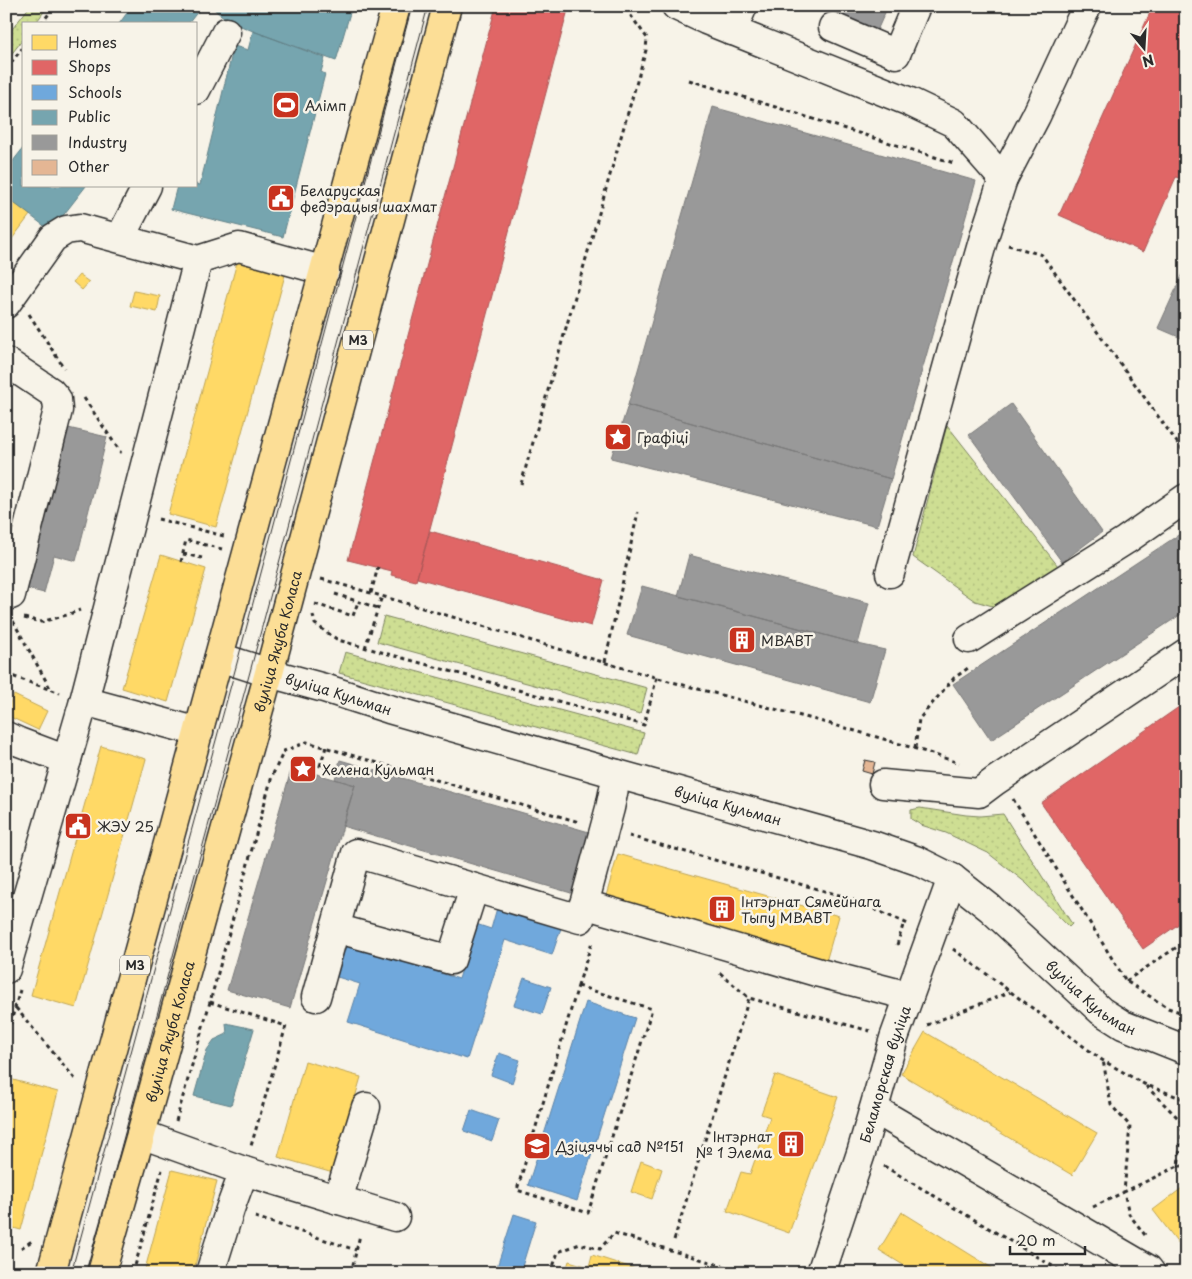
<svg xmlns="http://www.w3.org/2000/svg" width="1192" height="1279" font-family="'Playpen Sans',sans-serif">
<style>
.grass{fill:url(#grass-dots);stroke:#7c845f}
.homes{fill:#ffd966;stroke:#bfa554}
.shops{fill:#e06666;stroke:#aa5454}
.schools{fill:#6fa8dc;stroke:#5b82a7}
.public{fill:#76a5af;stroke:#608087}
.industry{fill:#999;stroke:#787878}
.building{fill:#e4b694;stroke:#2b2b2b}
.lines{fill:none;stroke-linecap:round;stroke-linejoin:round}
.minor-casing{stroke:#2b2b2b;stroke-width:31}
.major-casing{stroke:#2b2b2b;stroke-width:31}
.path{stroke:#2b2b2b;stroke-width:3;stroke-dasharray:4 4;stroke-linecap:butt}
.minor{stroke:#f7f3e8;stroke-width:28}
.major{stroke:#fcde96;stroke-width:28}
.tram{stroke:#2b2b2b;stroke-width:1}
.labels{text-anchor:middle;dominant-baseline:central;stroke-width:5;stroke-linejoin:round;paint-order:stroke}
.shield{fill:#f7f3e8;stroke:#686764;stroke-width:1}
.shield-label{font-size:12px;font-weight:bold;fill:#2b2b2b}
.poi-label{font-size:14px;fill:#2b2b2b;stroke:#f7f3e8;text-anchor:start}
.street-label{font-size:14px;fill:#2b2b2b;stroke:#f7f3e8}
</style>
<defs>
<pattern id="grass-dots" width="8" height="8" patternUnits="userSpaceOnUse" patternTransform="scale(1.25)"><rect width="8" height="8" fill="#cede93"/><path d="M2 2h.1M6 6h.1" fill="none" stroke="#b1bf7f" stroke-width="1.8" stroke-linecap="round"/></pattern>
</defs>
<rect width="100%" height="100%" fill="#f7f3e8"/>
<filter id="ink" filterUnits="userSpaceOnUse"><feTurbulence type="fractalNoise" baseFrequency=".02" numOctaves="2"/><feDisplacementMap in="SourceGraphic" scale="10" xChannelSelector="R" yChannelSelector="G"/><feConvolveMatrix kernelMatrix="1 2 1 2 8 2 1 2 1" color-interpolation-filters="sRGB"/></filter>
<g filter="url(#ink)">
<path class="grass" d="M30,6h18l-13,18h-11v14l-18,23v-24z
M947,425l111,141 -55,43 -28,-8 -62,-44z
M384,616l263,72 -7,26 -263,-72z
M345,652l299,81 -6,22 -299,-82z
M920,808l46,7 14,1 23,-2 69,110 -3,3 -43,-44 -38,-30 -42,-20 -25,-8 -10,-6v-9z"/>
<path class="homes" d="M6,197l24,18 -24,32z
M237,262l48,13 -69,252 -48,-13z
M79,275l10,7 -7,8 -9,-8z
M134,291l26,5 -3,16 -27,-6z
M161,555l45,14 -38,133 -46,-14z
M14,695l33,16 -9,19 -32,-15v-5z
M101,746l45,13 -70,249 -45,-13z
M618,854l221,62 -14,49 -221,-62z
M925,1032l172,101 -25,42 -171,-101z
M305,1061l56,16 -28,96 -55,-16z
M775,1075l63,22 -49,136 -62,-22 14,-39 9,2 20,-57 -9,-3z
M6,1078l52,14 -37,138 -15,-4z
M641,1161l21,8 -10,30 -21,-7z
M172,1170l45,11 -24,92h-49z
M1186,1185v68l-33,-43z
M902,1212l37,23 61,38h-84l-37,-23z
M592,1255l56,18h-83l4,-12 20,6z"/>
<path class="shops" d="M496,6h73l-153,575 -25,-6 1,-4 -44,-11z
M1153,6h33v175l-10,-4 -33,75 -84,-37z
M430,531l174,49 -13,46 -174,-48z
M1186,702v217l-43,30 -102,-146z"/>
<path class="schools" d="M497,908l64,20 -9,27 -47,-15 -38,119 -119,-37 12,-38 -26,-8 10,-33 115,36 17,-55 15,5z
M524,978l27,9 -9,27 -28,-9z
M586,1002l49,16 -58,183 -49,-16z
M499,1053l21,7 -8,23 -21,-8z
M471,1110l28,10 -7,21 -28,-10z
M514,1214l22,7 -16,52h-25z"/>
<path class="public" d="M132,6h70l-14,18h-69z
M212,6h77l5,1 58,-1 -16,55 -83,-30 -22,-9 -14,-10z
M253,31l72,27 -4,14 4,2 -42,163 -112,-28 6,-23h19v-2l4,1 34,-139 14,4z
M24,147v39h62l-35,45 -45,-34v-27z
M226,1023l28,6 -23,76 -37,-9 13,-46 7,-10 13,-6z"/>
<path class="industry" d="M811,6h77l-13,29z
M713,107l263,74 -85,298 -263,-74z
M1186,267v73l-28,-12z
M1011,404l91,128 -40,30 -93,-127z
M628,405l263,74 -14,47 -266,-68z
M64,427l43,10 -31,124 -22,-6 -10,38 -20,-5z
M1186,530v81l-195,129 -38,-56z
M689,555l180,48 -11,41 -180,-48z
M642,586l216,58 27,6 -15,52 -243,-67z
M340,760l256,74 -18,61 -236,-69 13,-41 -20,-6z
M292,767l63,18 -65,223 -63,-18z"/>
<path class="building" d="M865,760l10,2 -3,12 -10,-3z"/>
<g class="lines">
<g class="minor-casing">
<g id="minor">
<path d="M676,6l30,14 204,82 44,21 49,56"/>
<path d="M833,27l63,27 20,-48"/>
<path d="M732,31l11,-25"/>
<path d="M196,90l30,-58"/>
<path d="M120,238l27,-52"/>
<path d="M6,304l47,-66 13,-8 14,-2 118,32 41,-13 86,24"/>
<path d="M6,362l45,30 6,7 1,11 -47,185"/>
<path d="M890,573l72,-259 22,-77 19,-58 33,-63 51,-110"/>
<path d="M969,639l157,-99 60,-42"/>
<path id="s1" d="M219,657l50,16 55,15 65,21 228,65 255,71 46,16 34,17 38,30 111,103 22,14 63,25"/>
<path d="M84,701l115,31"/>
<path d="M6,736l13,6 48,18"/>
<path d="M883,784l96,9 16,-12 191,-128"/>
<path d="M584,904l236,69 89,23"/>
<path d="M335,928l116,32 23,-72"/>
<path d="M6,969l78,-268 114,-441"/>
<path d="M316,997l40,-144 224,66 30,-111 7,-34"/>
<path d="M874,1109l274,160 3,4"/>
<path d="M141,1134l103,37 151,46"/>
<path d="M338,1200l28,-93"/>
<path d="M210,1273l20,-64 14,-38"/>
<path id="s2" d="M821,1273l40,-120 33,-115 58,-160"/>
</g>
</g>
<g class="major-casing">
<g id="major">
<path d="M51,1273l345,-1267"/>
<path id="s3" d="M101,1273l40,-139 128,-461 178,-667"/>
</g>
</g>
<path class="path" d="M41,24l14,-18
M6,69l18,-23
M689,80l265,83
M1008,245l34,10 144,200
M29,314l35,54
M84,398l37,55
M521,484l125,-434 1,-12 -23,-32
M158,519l66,17
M183,554l19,4
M181,562l5,-22 36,9
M321,579c113,31 224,67 337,99 101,28 202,51 301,85
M371,593l7,-26
M335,594l43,14
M315,604l38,12 5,-14
M313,615l2,9 23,16 306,85 13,-48
M24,618l17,4 26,-7 13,-5
M13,621l38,69
M365,648l17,-52
M605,662l33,-150
M6,674l54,19
M326,747l-6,19 17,5
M915,748l4,-29 35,-41 17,-12
M1013,799l113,182 42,27 18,6
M629,836l217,61 62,27
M897,945l7,-23
M953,949l149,111 42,24 42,16
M720,973l29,25 121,33
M1126,981l60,-40
M578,986l74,23 -64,204 -71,-23z
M578,986l14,-44
M210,1002l76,24 -35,120
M16,1008l60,72
M927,1025l83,-33
M6,1029h3l11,-39
M1146,1086l40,40
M176,1121l34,-119 62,-226 12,-25 23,-9 272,80
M884,1166l180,107
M1178,1166h8
M1093,1207l31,-15 6,-66 -19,-21 -8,-45
M255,1217l101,33
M1145,1235l-16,-21 -5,-22 54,-26 5,-43
M674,1240l75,-242
M1015,1244l21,-10
M21,1248l11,-7
M133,1273l29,-103
M351,1273l9,-38
M551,1273l7,-21 22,-8 20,5 14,-16 132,40"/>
<use href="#minor" class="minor"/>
<use href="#major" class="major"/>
<path class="tram" d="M71,1273l166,-610 175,-657
M87,1273l164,-605 177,-662"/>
</g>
</g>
<defs>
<g id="stadium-square" transform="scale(1.4375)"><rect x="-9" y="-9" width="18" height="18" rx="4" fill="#c8321e" stroke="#f7f3e8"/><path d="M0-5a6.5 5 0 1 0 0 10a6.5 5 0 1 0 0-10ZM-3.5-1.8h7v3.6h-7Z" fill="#fff"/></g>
<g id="civic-square" transform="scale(1.4375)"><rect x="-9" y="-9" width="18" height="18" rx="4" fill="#c8321e" stroke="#f7f3e8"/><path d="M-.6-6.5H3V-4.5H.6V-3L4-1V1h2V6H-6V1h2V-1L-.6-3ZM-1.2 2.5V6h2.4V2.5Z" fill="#fff"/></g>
<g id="sight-square" transform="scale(1.4375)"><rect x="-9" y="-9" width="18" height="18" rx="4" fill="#c8321e" stroke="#f7f3e8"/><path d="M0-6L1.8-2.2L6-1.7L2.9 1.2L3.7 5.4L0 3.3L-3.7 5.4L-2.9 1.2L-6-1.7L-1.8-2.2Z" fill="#fff"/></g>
<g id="building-square" transform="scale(1.4375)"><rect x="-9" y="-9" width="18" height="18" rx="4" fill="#c8321e" stroke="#f7f3e8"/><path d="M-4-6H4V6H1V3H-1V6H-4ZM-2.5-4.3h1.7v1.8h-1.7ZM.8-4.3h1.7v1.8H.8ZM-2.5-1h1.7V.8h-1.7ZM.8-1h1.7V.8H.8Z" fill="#fff"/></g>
<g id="school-square" transform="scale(1.4375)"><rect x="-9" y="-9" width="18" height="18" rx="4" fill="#c8321e" stroke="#f7f3e8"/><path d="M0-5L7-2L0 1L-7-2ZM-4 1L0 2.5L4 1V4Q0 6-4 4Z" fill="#fff"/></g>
</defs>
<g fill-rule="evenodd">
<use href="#stadium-square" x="286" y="105"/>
<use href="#civic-square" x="281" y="198"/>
<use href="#sight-square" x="618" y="437"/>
<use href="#building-square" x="742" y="640"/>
<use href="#sight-square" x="303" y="769"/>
<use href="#civic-square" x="78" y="826"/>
<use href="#building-square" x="722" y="909"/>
<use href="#building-square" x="791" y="1144"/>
<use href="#school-square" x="537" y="1146"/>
</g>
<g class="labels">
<g class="shield">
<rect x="343" y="330.5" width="30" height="19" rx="4"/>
<rect x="120" y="955.5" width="30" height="19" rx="4"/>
</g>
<g class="shield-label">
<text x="358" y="340">М3</text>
<text x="135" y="965">М3</text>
</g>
<g class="poi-label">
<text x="305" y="105">Алімп</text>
<text x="300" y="190">Беларуская<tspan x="300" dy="16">федэрацыя шахмат</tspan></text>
<text x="637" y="437">Графіці</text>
<text x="761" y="640">МВАВТ</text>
<text x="322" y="769">Хелена Кульман</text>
<text x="97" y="826">ЖЭУ 25</text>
<text x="741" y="901">Інтэрнат Сямейнага<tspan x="741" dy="16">Тыпу МВАВТ</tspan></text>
<text x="772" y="1136" text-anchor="end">Інтэрнат<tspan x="772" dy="16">№ 1 Элема</tspan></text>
<text x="556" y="1146">Дзіцячы сад №151</text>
</g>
<g class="street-label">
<text stroke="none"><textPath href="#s3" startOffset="656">вуліца Якуба Коласа</textPath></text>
<text stroke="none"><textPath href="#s1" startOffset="125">вуліца Кульман</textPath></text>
<text stroke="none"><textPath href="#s1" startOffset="530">вуліца Кульман</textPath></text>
<text stroke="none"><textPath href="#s1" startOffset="950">вуліца Кульман</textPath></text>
<text stroke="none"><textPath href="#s3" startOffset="251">вуліца Якуба Коласа</textPath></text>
<text stroke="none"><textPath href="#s2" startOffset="209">Беламорская вуліца</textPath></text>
</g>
</g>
<rect width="1192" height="1279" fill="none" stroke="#f7f3e8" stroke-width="25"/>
<rect x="12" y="12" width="1167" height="1254" fill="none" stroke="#2b2b2b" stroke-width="2" filter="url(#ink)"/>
<rect x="22" y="22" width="175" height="165" fill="#f7f3e8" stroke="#a5a39c"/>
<rect x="32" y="35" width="25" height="15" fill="#ffd966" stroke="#a5a39c"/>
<text x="68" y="48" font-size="15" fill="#2b2b2b">Homes</text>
<rect x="32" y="60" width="25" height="15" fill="#e06666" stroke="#a5a39c"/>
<text x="68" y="72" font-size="15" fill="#2b2b2b">Shops</text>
<rect x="32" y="85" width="25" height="15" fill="#6fa8dc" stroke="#a5a39c"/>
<text x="68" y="98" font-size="15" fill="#2b2b2b">Schools</text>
<rect x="32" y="110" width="25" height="15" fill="#76a5af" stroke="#a5a39c"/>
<text x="68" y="122" font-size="15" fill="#2b2b2b">Public</text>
<rect x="32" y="135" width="25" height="15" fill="#999999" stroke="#a5a39c"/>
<text x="68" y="148" font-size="15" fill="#2b2b2b">Industry</text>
<rect x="32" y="160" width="25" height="15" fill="#e4b694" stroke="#a5a39c"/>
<text x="68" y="172" font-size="15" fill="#2b2b2b">Other</text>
<g transform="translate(1144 48) rotate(162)" stroke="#f7f3e8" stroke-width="4" paint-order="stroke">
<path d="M0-4L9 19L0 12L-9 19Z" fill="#2b2b2b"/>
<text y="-8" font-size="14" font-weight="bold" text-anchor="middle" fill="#2b2b2b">N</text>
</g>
<path d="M1010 1246v8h75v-8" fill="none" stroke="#2b2b2b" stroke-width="2.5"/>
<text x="1017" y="1246" font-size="15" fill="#2b2b2b" stroke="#f7f3e8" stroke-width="4" paint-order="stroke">20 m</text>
</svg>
